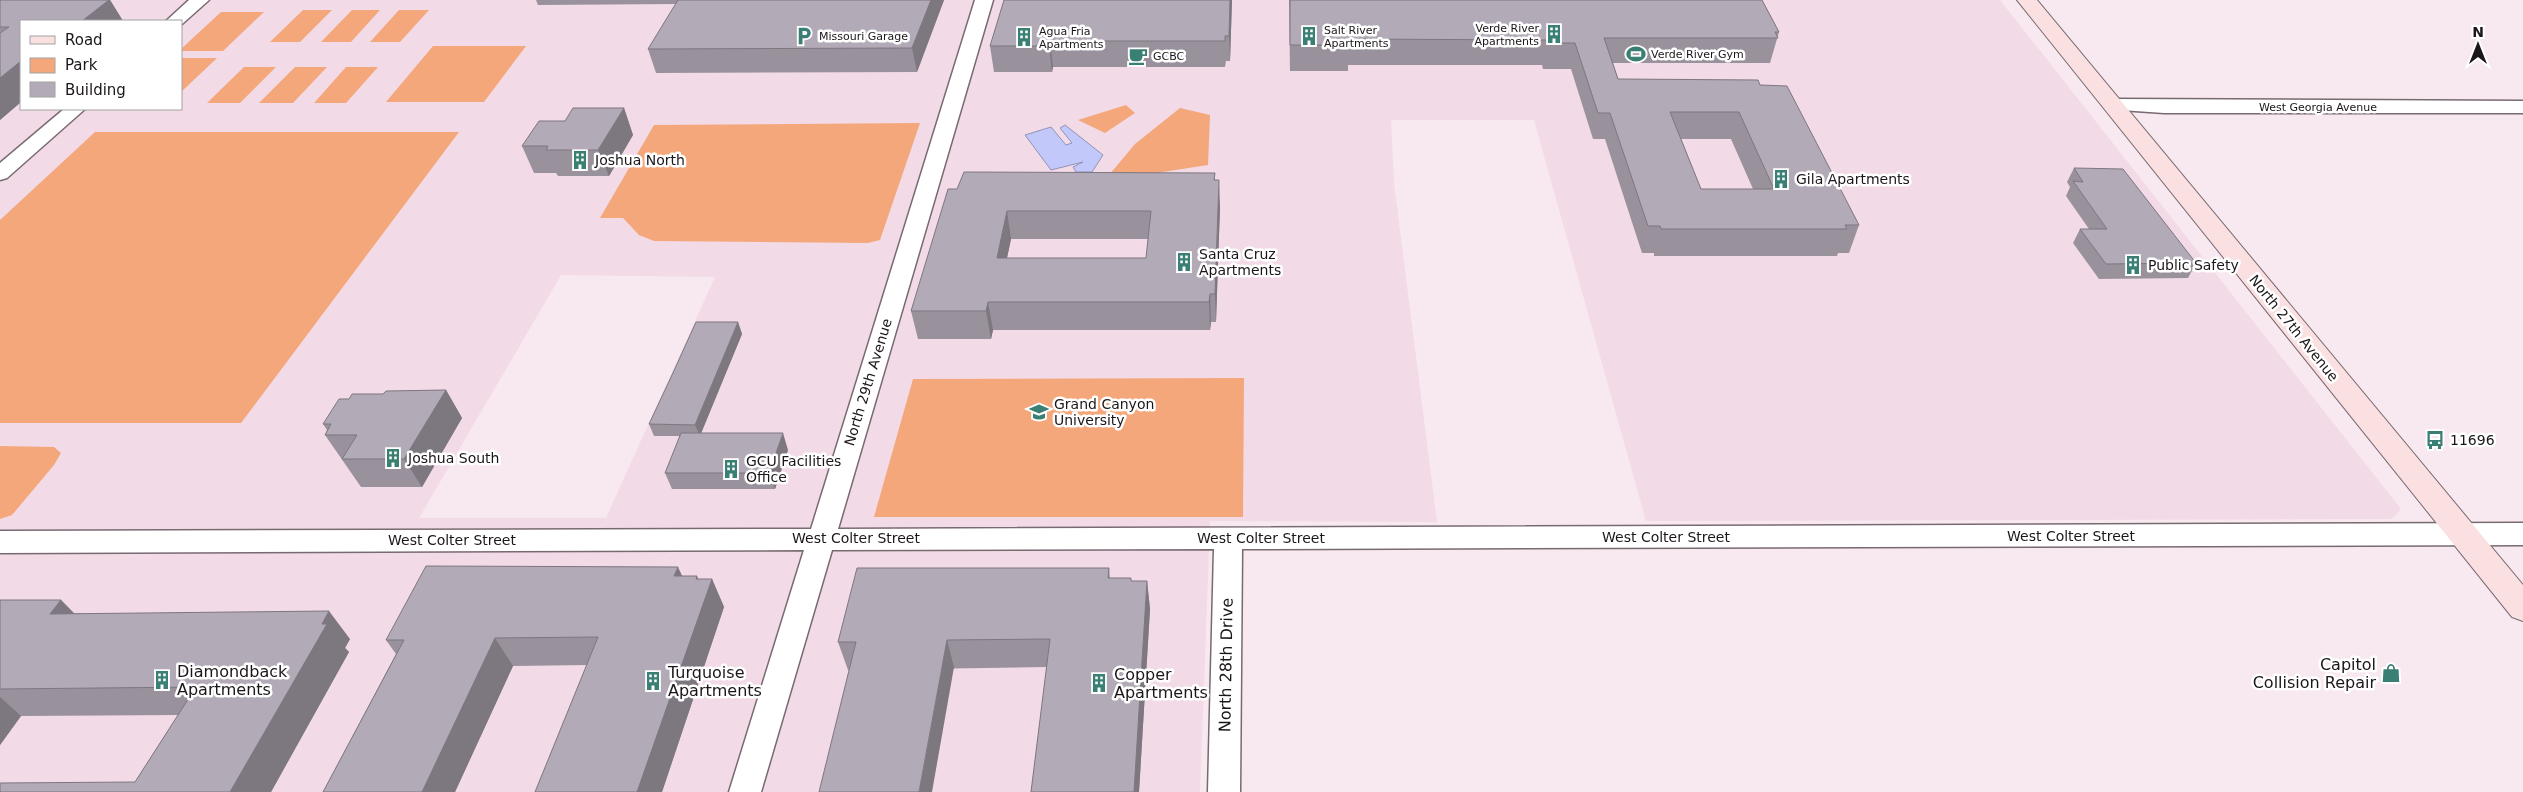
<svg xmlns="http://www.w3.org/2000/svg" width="2523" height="792" font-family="'DejaVu Sans',sans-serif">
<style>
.built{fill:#f2dae6;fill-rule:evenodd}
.green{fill:#f4a77b}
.water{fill:#c2c8f9;stroke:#9093b6}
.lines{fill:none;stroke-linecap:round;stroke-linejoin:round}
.street-casing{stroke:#786a71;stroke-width:3}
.secondary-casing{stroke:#786a71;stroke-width:2}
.street{fill:#fff;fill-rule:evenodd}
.secondary{fill:#fbe0e2;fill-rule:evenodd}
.wall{fill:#99929d;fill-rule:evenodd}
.shaded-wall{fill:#7d7780}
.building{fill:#b2aab7;stroke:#7d7780;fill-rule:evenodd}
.labels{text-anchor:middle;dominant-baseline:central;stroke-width:5;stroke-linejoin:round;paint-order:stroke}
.far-poi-label{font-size:11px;fill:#1b1619;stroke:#fff;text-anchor:start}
.far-street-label{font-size:11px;fill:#1b1619;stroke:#fff}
.poi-label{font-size:14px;fill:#1b1619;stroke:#fff;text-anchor:start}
.street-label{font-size:14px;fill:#1b1619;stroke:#fff}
.near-poi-label{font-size:16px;fill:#1b1619;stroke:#fff;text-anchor:start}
.near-street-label{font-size:16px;fill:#1b1619;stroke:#fff}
</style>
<rect width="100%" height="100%" fill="#f8e8f0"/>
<path class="built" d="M0,0h2000l401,509 -9,10 -746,2 -112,-401h-143l3,64 43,338 -227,-1 -10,271h-1200zM21,21h160v88h-160zM561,275l154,2 -109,241h-187z"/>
<path class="green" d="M303,10h29l-32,32h-30z
M352,10h28l-29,32h-30z
M399,10h30l-29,32h-30z
M221,12h43l-41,39h-42v-2z
M433,46h93l-42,56h-98z
M181,58h36l-36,34z
M244,67h32l-36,36h-33z
M295,67h32l-34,36h-34z
M346,67h32l-32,36h-32z
M1126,105l9,8 -30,20 -27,-13z
M1180,108l30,7 -2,50 -104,16 31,-37z
M920,123l-40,117 -12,3 -214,-2 -15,-6 -16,-17h-23l54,-93z
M95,132h364l-218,291h-241v-203z
M1244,378l-1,139h-369l39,-138z
M0,446l54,1 7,6 -7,12 -42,50 -12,4z"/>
<path class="water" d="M1065,125l38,30 -11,17h-16l-3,-5 10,-5 -32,8 -26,-35 26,-8 15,18 6,-2 -12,-15z"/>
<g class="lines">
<g class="street-casing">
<path id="street" d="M189,0h20l-28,25v-4h-15z
M975,0h18l-155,529 1685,-6v22l-1281,4 -2,243h-32l6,-243 -382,1 -71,242h-32l75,-242 -804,3v-22l811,-2z
M2113,99l410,2v12h-359l-58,-4 -3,-4 3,-4z
M64,109h21l-78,69 -7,2v-17z"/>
</g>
<g class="secondary-casing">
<path id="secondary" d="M2017,0h20l486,585v36l-11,-4z"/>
</g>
<use href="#street" class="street"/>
<use href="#secondary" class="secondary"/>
</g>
<path class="wall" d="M0,0h110l13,21h-102v81l-21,18z
M536,0h408l-27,72 -261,1 -8,-24 28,-45 -138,1z
M1232,0l-2,61h-4l-1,6h-172l-1,5h-58l-4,-26z
M1289,0h473l17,32 -9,31h-157l5,16 142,6 99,140 -10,28h-11l-1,3h-183v-3h-12l-37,-114h-12l-22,-70h-28l-1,-4h-194v6h-58zM1681,139h50l22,50h-52z
M624,108l9,27 -24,41h-51l-2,-3h-22l-12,-27 43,-25z
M2074,168l122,95 -8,15 -89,1 -26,-36 7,-14h9l-23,-33 4,-9 -3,-5z
M1215,173v7l5,27 -4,115h-5l-1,8h-217l-2,9h-73l-7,-28 46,-122zM1011,239h137l-2,19h-139z
M738,322l4,12 -41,99 87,17 -13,39h-103l-7,-16 15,-37h-26l-5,-12z
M446,390l16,28 -40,69h-61l-36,-52 2,-5 -4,-6 26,-25 34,-5z
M1109,568l1,10h21v3h16l3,28 -11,183h-108l16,-125 -199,3 -10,-28z
M682,576l17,3h13l12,28 -62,185h-127l52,-127 -74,1 -58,126h-132l73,-138 -10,-14z
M0,600h61l13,13 276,26 -5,9 4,4 -78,140h-271l135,-10 43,-67 -157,1 -21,29z"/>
<path class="shaded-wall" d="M109,0h1l13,21h-41z
M931,0h13l-27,72 -5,-24z
M1230,0h2l-2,61 -1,-25z
M1050,41l3,26 -1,5 -3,-26z
M21,61v41l-21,18v-42z
M624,108l9,27 -24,41 -11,-26z
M1219,180l1,27 -4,115 -1,-28z
M1007,211l4,28 -10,47 -4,-28z
M1210,294l1,28 -1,8 -1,-28z
M988,302l5,28 -2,9 -5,-28z
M738,322l4,12 -42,102 -5,-11z
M446,390l16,28 -40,69 -18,-28z
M783,433l5,17 -13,39 -6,-16z
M678,567l13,28 -17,-19z
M697,576l9,20 6,-17 12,28 -62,185h-25z
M1147,581l3,28 -11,183h-5z
M61,600l27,28 -38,-14z
M329,611l21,28 -5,9 4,4 -78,140h-41z
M495,638l18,28 -58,126h-33z
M947,640l7,27 -22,125h-13z
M0,697l21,19 -21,29z"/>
<path class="building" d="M0,0h109l-27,21h-61v40l-21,17v-45l9,-6h-9z
M678,0h253l-19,48 -264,1z
M1004,0h226l-1,36h-4v5h-175l-1,5h-59z
M1290,0h472l17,32h-4l3,6h-174l14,41 140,1 2,5 27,1 72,139h-14l2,4h-186l-1,-3h-12l-38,-113h-12l-23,-70h-28l-1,-3 -197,-1v6h-59zM1670,112h69l35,77h-73z
M573,108h51l-26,42h-52l2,-4h-26l17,-25h26z
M2074,168l49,1 73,94 -90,1 -26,-35h27l-34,-48 10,1z
M964,172l251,1 -1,7h5l-4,114h-5l-1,8h-221l-2,9h-75l37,-122h9zM1007,211h144l-5,47h-149z
M696,322h42l-43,103 -46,-1 23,-49z
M446,390l-42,69h-62l15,-24h-32l6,-11h-8l16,-25h10l3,-5h31l3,-3z
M681,433h102l-14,40h-104z
M426,566l252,1 -4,9h23l-1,3h16l-75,213h-102l63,-155 -103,1 -73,154h-99l81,-152h-18z
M857,568h252l-1,10h23v3h16l-13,211h-103l19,-153 -103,1 -28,152h-100l37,-150h-18z
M0,600h61l-11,14 279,-3 -7,13h5l-97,168h-230v-9l135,-1 61,-95 -196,2z"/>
<defs>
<g id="building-bare" transform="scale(1.5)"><path d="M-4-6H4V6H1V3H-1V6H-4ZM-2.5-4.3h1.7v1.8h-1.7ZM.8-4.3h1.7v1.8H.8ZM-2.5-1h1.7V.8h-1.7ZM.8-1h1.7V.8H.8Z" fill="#3a7f73" stroke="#fff" stroke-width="2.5" paint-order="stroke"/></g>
<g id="parking-bare" transform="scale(1.5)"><path d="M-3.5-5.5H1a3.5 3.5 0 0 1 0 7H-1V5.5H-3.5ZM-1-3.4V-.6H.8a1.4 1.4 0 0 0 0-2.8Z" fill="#3a7f73" stroke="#fff" stroke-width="2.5" paint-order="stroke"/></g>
<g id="stadium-bare" transform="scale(1.5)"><path d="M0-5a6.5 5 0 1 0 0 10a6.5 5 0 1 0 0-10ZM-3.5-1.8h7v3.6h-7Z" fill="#3a7f73" stroke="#fff" stroke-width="2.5" paint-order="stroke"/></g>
<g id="cafe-bare" transform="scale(1.5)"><path d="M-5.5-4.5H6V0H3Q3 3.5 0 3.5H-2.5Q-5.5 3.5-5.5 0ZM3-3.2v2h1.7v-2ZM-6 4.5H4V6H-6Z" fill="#3a7f73" stroke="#fff" stroke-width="2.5" paint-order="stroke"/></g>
<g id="university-bare" transform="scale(1.5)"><path d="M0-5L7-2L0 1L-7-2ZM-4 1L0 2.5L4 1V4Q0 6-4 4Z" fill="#3a7f73" stroke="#fff" stroke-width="2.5" paint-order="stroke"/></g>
<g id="bus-bare" transform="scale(1.5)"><path d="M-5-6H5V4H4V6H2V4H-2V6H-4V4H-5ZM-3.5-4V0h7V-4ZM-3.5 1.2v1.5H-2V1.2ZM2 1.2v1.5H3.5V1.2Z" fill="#3a7f73" stroke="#fff" stroke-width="2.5" paint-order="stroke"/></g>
<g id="shop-bare" transform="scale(1.5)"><path d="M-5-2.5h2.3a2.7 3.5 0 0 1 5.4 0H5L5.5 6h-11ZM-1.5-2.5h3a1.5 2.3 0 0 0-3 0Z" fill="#3a7f73" stroke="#fff" stroke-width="2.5" paint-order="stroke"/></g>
</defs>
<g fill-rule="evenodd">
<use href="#building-bare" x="1554" y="34"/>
<use href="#parking-bare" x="804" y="36"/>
<use href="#building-bare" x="1309" y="36"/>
<use href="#building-bare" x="1024" y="37"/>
<use href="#stadium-bare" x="1636" y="54"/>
<use href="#cafe-bare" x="1138" y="56"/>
<use href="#building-bare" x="580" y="160"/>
<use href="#building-bare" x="1781" y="179"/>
<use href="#building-bare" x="1184" y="262"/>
<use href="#building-bare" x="2133" y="265"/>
<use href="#university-bare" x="1039" y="412"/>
<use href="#bus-bare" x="2435" y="440"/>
<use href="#building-bare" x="393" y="458"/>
<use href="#building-bare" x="731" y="469"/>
<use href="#shop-bare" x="2391" y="673"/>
<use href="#building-bare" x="162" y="680"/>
<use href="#building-bare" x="653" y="681"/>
<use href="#building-bare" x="1099" y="683"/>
</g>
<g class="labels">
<g class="far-poi-label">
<text x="1539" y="28" text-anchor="end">Verde River<tspan x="1539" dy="13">Apartments</tspan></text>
<text x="1324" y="30">Salt River<tspan x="1324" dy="13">Apartments</tspan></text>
<text x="1039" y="31">Agua Fria<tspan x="1039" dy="13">Apartments</tspan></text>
<text x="819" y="36">Missouri Garage</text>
<text x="1651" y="54">Verde River Gym</text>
<text x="1153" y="56">GCBC</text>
</g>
<g class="far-street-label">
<text x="2318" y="107">West Georgia Avenue</text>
</g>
<g class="poi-label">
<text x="595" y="160">Joshua North</text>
<text x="1796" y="179">Gila Apartments</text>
<text x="1199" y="254">Santa Cruz<tspan x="1199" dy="16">Apartments</tspan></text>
<text x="2148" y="265">Public Safety</text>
<text x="1054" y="404">Grand Canyon<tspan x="1054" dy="16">University</tspan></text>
<text x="2450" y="440">11696</text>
<text x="408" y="458">Joshua South</text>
<text x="746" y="461">GCU Facilities<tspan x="746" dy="16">Office</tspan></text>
</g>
<g class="street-label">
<text transform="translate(2294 328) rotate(51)">North 27th Avenue</text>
<text transform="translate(868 382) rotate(-73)">North 29th Avenue</text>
<text x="2071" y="536">West Colter Street</text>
<text x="1666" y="537">West Colter Street</text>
<text x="856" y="538">West Colter Street</text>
<text x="1261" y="538">West Colter Street</text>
<text x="452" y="540">West Colter Street</text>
</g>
<g class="near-poi-label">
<text x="2376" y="664" text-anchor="end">Capitol<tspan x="2376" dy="18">Collision Repair</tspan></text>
<text x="177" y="671">Diamondback<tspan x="177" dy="18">Apartments</tspan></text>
<text x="668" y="672">Turquoise<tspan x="668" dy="18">Apartments</tspan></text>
<text x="1114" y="674">Copper<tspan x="1114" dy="18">Apartments</tspan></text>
</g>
<g class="near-street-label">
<text transform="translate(1226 665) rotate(-89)">North 28th Drive</text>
</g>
</g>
<rect x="20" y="20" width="162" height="90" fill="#ffffff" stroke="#a4a2a3"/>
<rect x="30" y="36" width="25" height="8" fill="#fbe0e2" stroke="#a4a2a3"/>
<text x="65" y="45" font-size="15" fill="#1b1619">Road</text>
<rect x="30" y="58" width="25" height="15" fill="#f4a77b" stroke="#a4a2a3"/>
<text x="65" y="70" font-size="15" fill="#1b1619">Park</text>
<rect x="30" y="82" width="25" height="15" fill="#b2aab7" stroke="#a4a2a3"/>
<text x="65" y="95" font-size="15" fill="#1b1619">Building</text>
<g transform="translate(2478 45)" stroke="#ffffff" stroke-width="4" paint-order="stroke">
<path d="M0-4L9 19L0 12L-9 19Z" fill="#1b1619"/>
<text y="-8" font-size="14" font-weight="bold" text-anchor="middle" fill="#1b1619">N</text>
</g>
</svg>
